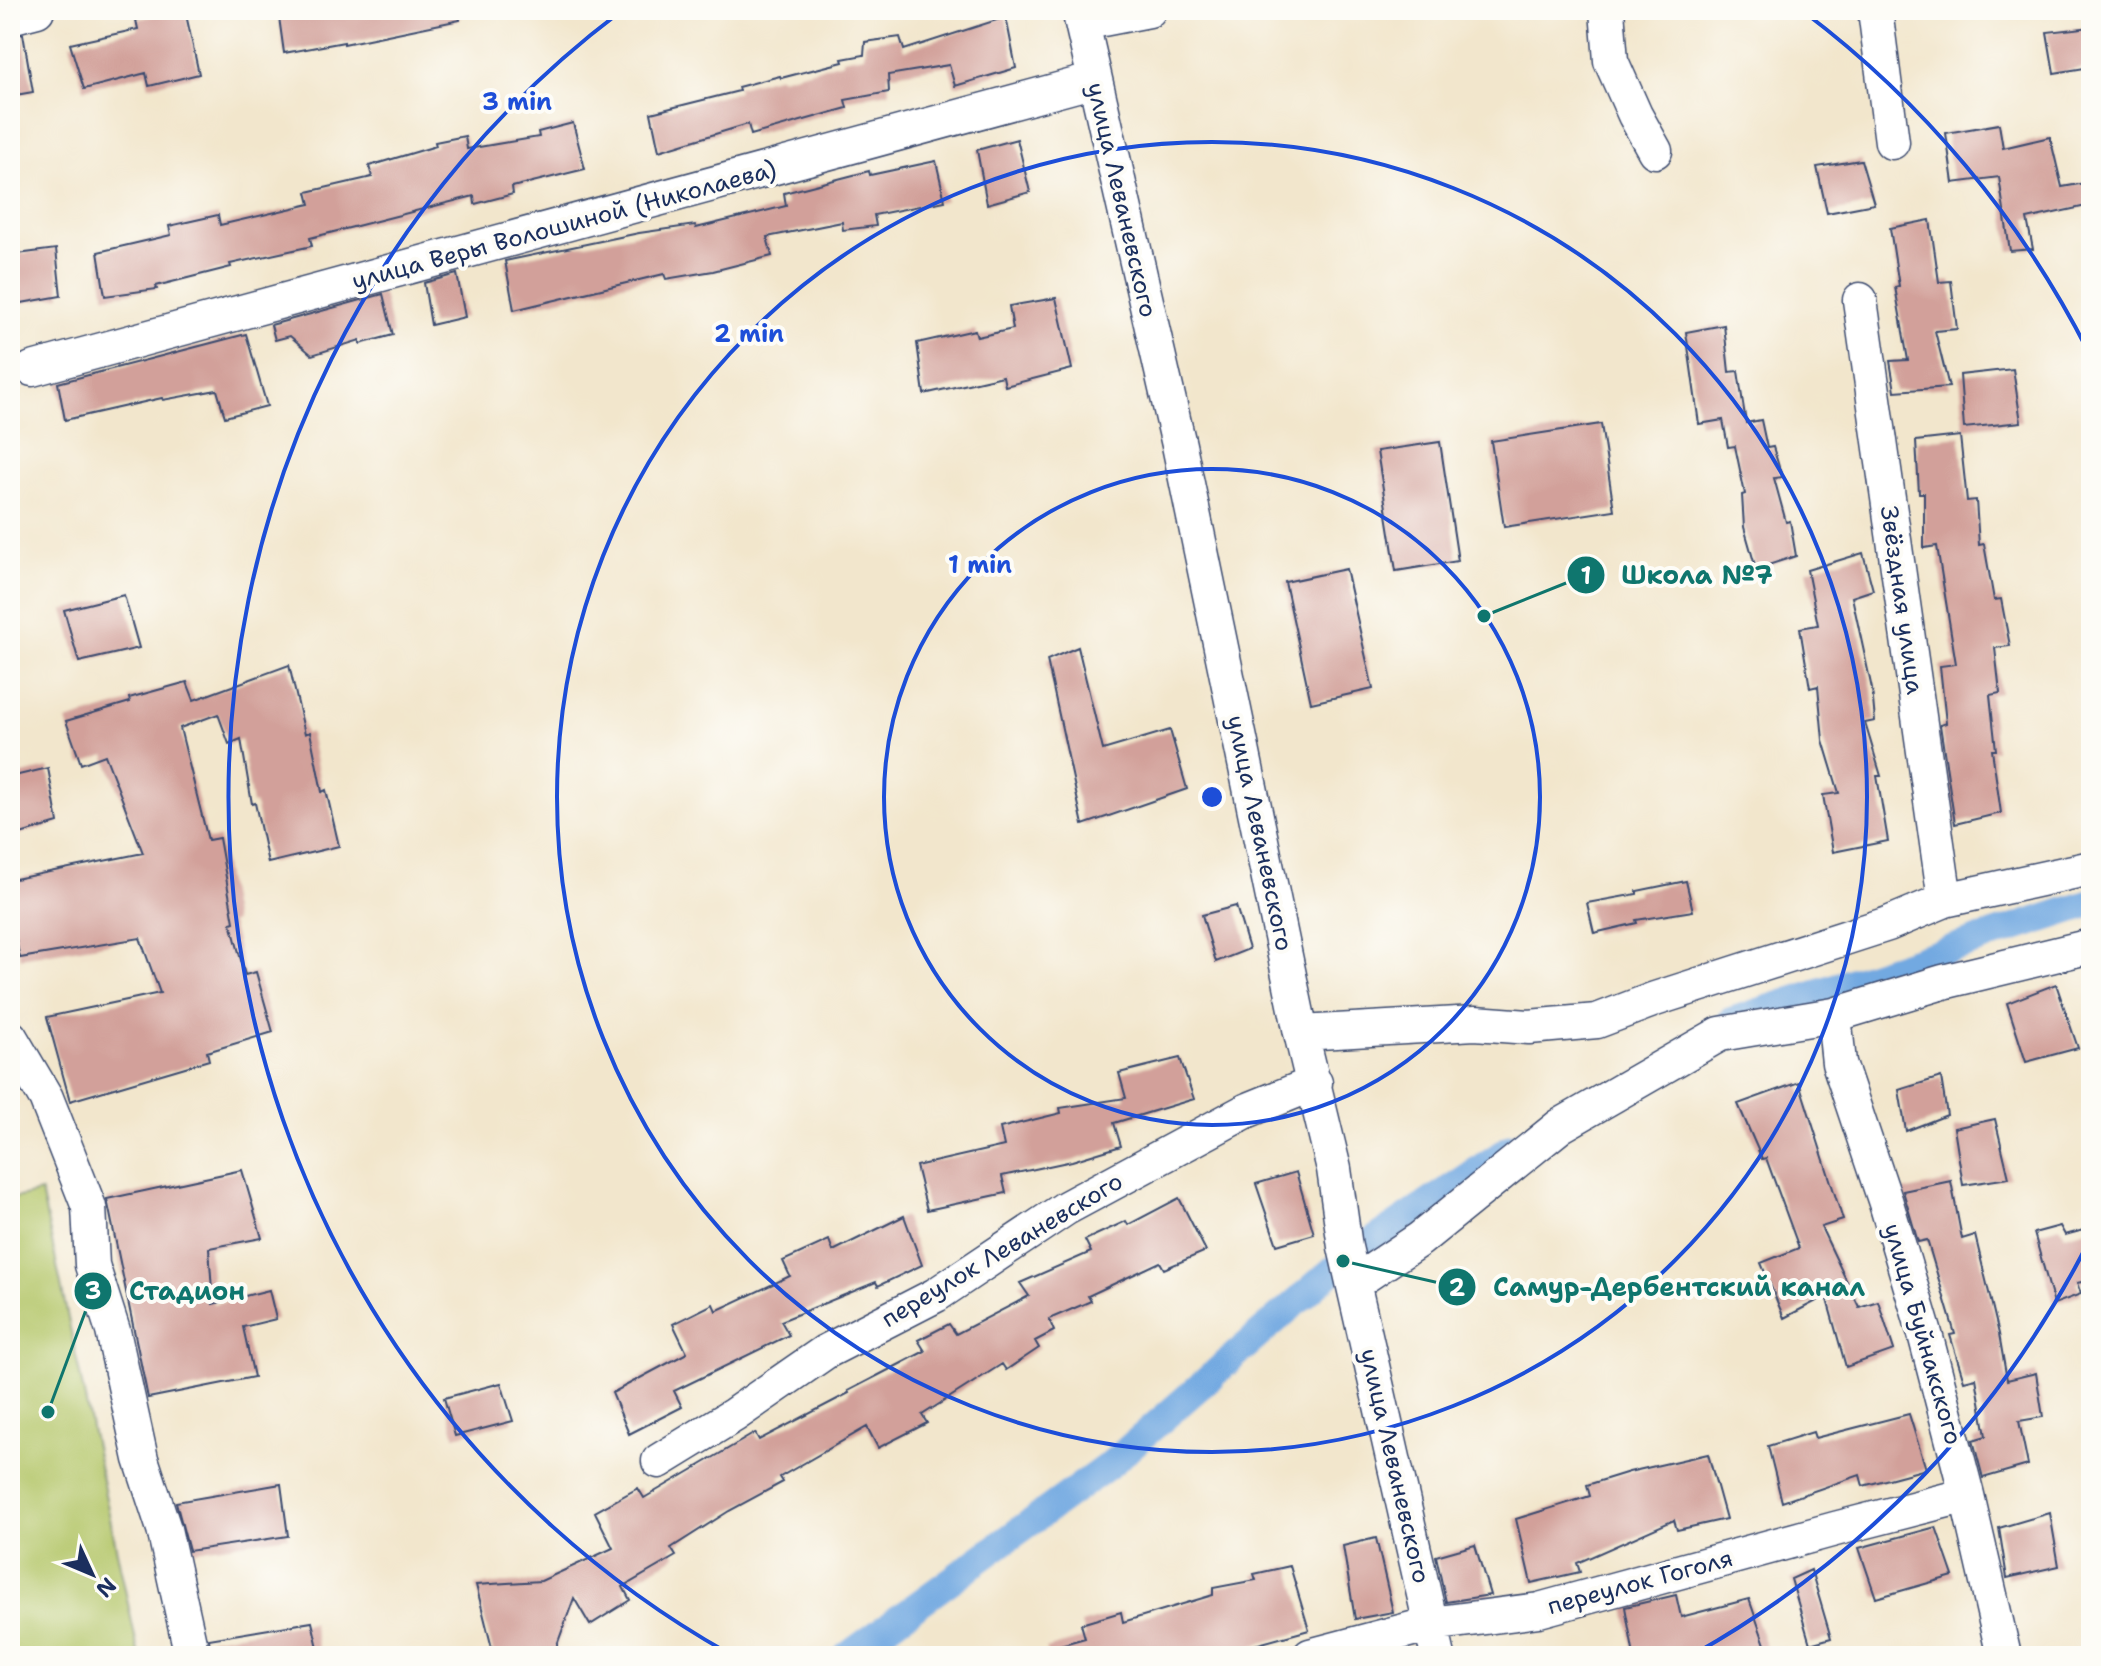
<svg xmlns="http://www.w3.org/2000/svg" width="2101" height="1666" font-family="'Shantell Sans',sans-serif">
<style>
.green{fill:#b4c669;stroke:#687a64;stroke-width:2}
.lines{fill:none;stroke-linecap:round;stroke-linejoin:round}
.canal{stroke:#72a9e1;stroke-width:28}
.building{fill:#d2a09a}
.minor-casing{stroke:#3b4a6e;stroke-width:37}
.minor{stroke:#fff;stroke-width:34}
.ring{fill:none;stroke:#1d4ed8;stroke-width:4}
.labels{text-anchor:middle;dominant-baseline:central;stroke-width:8;stroke-linejoin:round;paint-order:stroke}
.street-label{font-size:24px;fill:#1b2f5e;stroke:#fdfcf7}
.centre{fill:#1d4ed8;stroke:#fdfcf7;stroke-width:4}
.ring-label{font-size:24px;text-anchor:middle;font-weight:bold;fill:#1d4ed8;stroke:#fdfcf7;stroke-width:8;stroke-linejoin:round;paint-order:stroke}
.leader{fill:none;stroke:#0f766e;stroke-width:3}
.callout-dot{fill:#0f766e;stroke:#fdfcf7;stroke-width:3}
.mark-label{font-size:24px;text-anchor:middle;font-weight:bold;fill:#fff}
.callout-label{font-size:26px;text-anchor:middle;font-weight:bold;fill:#0f766e;stroke:#fdfcf7;stroke-width:8;stroke-linejoin:round;paint-order:stroke}
</style>
<rect width="100%" height="100%" fill="#fdfcf7"/>
<filter id="ink" filterUnits="userSpaceOnUse"><feTurbulence type="fractalNoise" baseFrequency=".0125" numOctaves="2"/><feDisplacementMap in="SourceGraphic" scale="16" xChannelSelector="R" yChannelSelector="G"/><feConvolveMatrix kernelMatrix="1 2 1 2 8 2 1 2 1" color-interpolation-filters="sRGB"/></filter>
<filter id="wash" filterUnits="userSpaceOnUse"><feTurbulence type="fractalNoise" baseFrequency=".006" numOctaves="4" result="noise"/><feDisplacementMap in="SourceGraphic" scale="32" xChannelSelector="R" yChannelSelector="G"/><feGaussianBlur stdDeviation="1.8" result="paint"/><feColorMatrix in="noise" values="0 0 0 0 0 0 0 0 0 0 0 0 0 0 0 0 0 1.4 0 .05"/><feComposite in="paint" operator="in"/></filter>
<g filter="url(#wash)">
<rect width="100%" height="100%" fill="#f2e6cc"/>
<path class="green" d="M41,1192l11,50 87,414h-129v-457z"/>
<g class="lines">
<path class="canal" d="M1731,1021l360,-118
M847,1656l265,-193 231,-202 169,-114"/>
</g>
<g id="blocks">
<path class="building" d="M175,10h10l14,64 -50,12 -3,-13 -62,16 -14,-45 68,-15 -2,-9z
M278,10h181l1,10 -116,24v-2l-60,11z
M1006,17l10,51 -61,18 -6,-21 -61,10 1,17 -44,8 2,8 -96,27 -3,-11 -89,27 -8,-38 88,-22 -1,-4 42,-11 1,2 62,-16 -1,-3 22,-4 1,-13 35,-5 4,13z
M2091,27v40l-37,6 -7,-41z
M23,34l10,58 -23,4v-60z
M573,123l12,46 -73,18 1,7 -38,10 -1,-8 -164,42 2,8 -82,18 1,3 -75,19 1,3 -52,7 -7,-44 73,-17 -2,-9 49,-11 2,10 90,-21 -3,-12 65,-15 -3,-11 67,-20 -1,-4 30,-6 2,13 72,-12 -1,-5z
M1999,124l4,24 47,-11 12,50 29,-5v23l-64,14 6,30 -23,2 -11,-74 -46,6 -7,-50z
M1017,139l13,53 -43,12 -10,-54z
M1861,160l13,44 -47,9 -10,-46z
M936,161l9,40 -71,14 2,11 -33,4 -1,-8 -75,15 5,19 -59,15 -47,8 -2,-5 -150,36 -9,-49 134,-28 56,-8 1,3 90,-22 -2,-13 85,-22 1,4z
M1930,220l9,62 12,-1 6,48 -22,2 14,56 -54,4 -5,-30 18,-1 -13,-73 4,-1 -9,-58z
M56,249l5,47 -51,9v-50z
M457,274l8,43 -34,8 -7,-42z
M383,294l10,41 -33,9v-4l-48,15 -22,-19 -15,4 -4,-15z
M1056,298l16,71 -67,17 -2,-10 -79,18 -7,-51 58,-13 2,7 36,-8 -4,-23z
M1724,325l5,47 9,-1 8,52 15,-3 6,28 6,-1 9,30 -8,1 12,44 4,-1 6,35 -40,13 -12,-42 -2,-32 3,-1 -10,-48 -7,1 -5,-27 -24,4 -13,-92z
M246,334l21,72 -42,11 -8,-27 -54,10 -1,-2 -97,22 -7,-37z
M2013,369l8,53 -57,6 -4,-53z
M1601,424l13,86 -110,17 -13,-86z
M1960,436l7,65 9,-1 3,45 5,-1 10,56 7,-1 9,47 -15,2 5,45 -10,2 6,55h-4l9,63 -46,11 -15,-99 6,-2 -6,-57 16,-2 -19,-118 -13,2v-55h-5l-3,-52z
M1440,442l18,119 -62,10 -19,-120z
M1863,553l10,37 -21,7 20,92 3,32 -10,2 16,53h-4l11,65 -55,11 -10,-57 16,-2 -16,-53 -5,-54 -8,2 -10,-60 18,-3 -11,-55z
M1346,569l27,120 -62,14 -26,-121z
M124,595l15,53 -60,14 -15,-52z
M1078,647l25,103 67,-20 17,59 -104,36 -36,-165z
M289,665l16,69 5,-2 12,60 4,-2 13,56 -71,17 -13,-60 -3,1 -11,-65 -12,5 -11,-30 -38,14 28,112 11,-2 15,84 -3,1 14,52 11,-3 17,60 -66,20 2,8 -139,41 -23,-84 113,-24 -20,-55 -120,20 -10,-44v-34l133,-27 -38,-98 -24,9 -15,-43 64,-19 -1,-4 58,-16 7,18z
M48,768l10,55 -48,14v-60z
M1686,881l7,30 -57,9 1,3 -43,10 -7,-30 50,-9v-3z
M1236,906l13,43 -33,13 -14,-47z
M2056,984l22,64 -52,14 -19,-59z
M1180,1058l14,41 -80,24 7,23 -49,15 -70,15 4,17 -79,17 -11,-44 88,-20 -4,-18 61,-15 -1,-5 66,-10 -7,-25z
M1941,1077l6,38 -41,16 -7,-41z
M1799,1082l44,138 -22,7 38,80 19,-6 16,49 -48,17 -20,-71 -42,22 -23,-55 38,-15 -33,-90 -4,1 -24,-55z
M1995,1119l14,59 -46,7 -9,-57z
M242,1170l20,68 -53,10 4,56 56,-14 7,29 -33,8 11,50 -106,21 -41,-199z
M1296,1172l18,62 -37,11 -21,-61z
M1951,1181l11,58 13,-4 24,99 8,46 29,-7 7,44 -24,4 9,44 -45,13 -10,-38 13,-4 -10,-58 -12,3 -14,-46 5,-1 -28,-94 -9,2 -15,-51z
M1179,1198l27,53 -42,18 -4,-7 -72,34 3,5 -42,18 5,12 -19,10 4,7 -33,22 -4,-6 -80,51 5,8 -49,25 -11,-21 -87,50 3,5 -54,29 -58,37 5,8 -53,31 7,13 -40,25 -16,-27 -21,58h-59l-18,-71 65,-4 72,-33 -18,-36 43,-24 6,10 111,-65 4,7 90,-47 -1,-2 77,-40 -7,-11 31,-16 7,10 73,-38 -9,-13 71,-31 -6,-12 41,-19 2,4z
M904,1216l18,49 -44,21 -2,-4 -95,39 8,14 -115,56 8,16 -53,27 -17,-41 75,-40 -14,-29 40,-20 3,7 74,-35 -7,-15 46,-21 4,11z
M2060,1226l5,9 26,-7v52l-14,3 4,11 -27,10 -20,-71z
M501,1383l12,38 -58,15 -11,-38z
M1909,1414l17,55 -63,17 -3,-11 -78,27 -14,-56 45,-14 2,6z
M1708,1454l18,65 -49,11 -3,-10 -97,43 3,9 -49,11 -15,-64 74,-23 -3,-11 42,-13z
M281,1484l7,52 -99,15 -13,-49z
M2050,1513l9,53 -52,12 -8,-50z
M1936,1527l17,49 -77,22 -17,-50z
M1376,1538l17,74 -38,7 -12,-73z
M1475,1545l15,50 -44,7 -10,-46z
M1290,1566l19,64 -58,16 1,7 -19,3h-186l-1,-7 39,-11 -4,-14 40,-12 2,10 90,-27v-7l43,-8 -2,-6z
M1811,1570l20,68 -21,6 -19,-65z
M1676,1595l5,22 68,-18 20,57h-56l-1,-5 -25,5h-53l-9,-49z
M312,1622l8,34h-109l-2,-17z"/>
</g>
</g>
<g filter="url(#ink)">
<use href="#blocks" fill-opacity="0" stroke="#3b4a6e" stroke-width="2"/>
<g class="lines">
<g class="minor-casing">
<path id="minor" d="M1079,10l100,435 122,588 33,136 11,78 93,409
M1607,10l4,51 24,54 20,36
M1875,10l17,132
M10,17l27,-7
M1082,23l67,-13
M1860,300l85,600
M32,369l1063,-289
M1834,1015l5,48 47,140 39,131 42,161 37,161
M1301,1033l174,-10 54,4 68,-6 58,-22 233,-75 57,-24 146,-32
M10,1037l36,61 43,109 3,58 21,66 28,128 23,70 28,127
M1354,1283l66,-44 140,-113 160,-92 114,-19 109,-33 148,-36
M659,1461l75,-46 91,-63 111,-57 130,-87 180,-97 69,-28
M1310,1656l121,-32 108,-14 296,-81 132,-34"/>
</g>
<use href="#minor" class="minor"/>
</g>
</g>
<g class="ring">
<circle cx="1212" cy="797" r="328"/>
<circle cx="1212" cy="797" r="655"/>
<path d="M2088 1243A983 983 0 0 1 1696 1653M728 1653A983 983 0 0 1 620 12M1804 12A983 983 0 0 1 2088 351"/>
</g>
<g class="labels">
<g class="street-label">
<text transform="translate(1122 200) rotate(77)">улица Леваневского</text>
<text transform="translate(564 225) rotate(-15)">улица Веры Волошиной (Николаева)</text>
<text transform="translate(1902 600) rotate(82)">Звёздная улица</text>
<text transform="translate(1260 833) rotate(78)">улица Леваневского</text>
<text transform="translate(1002 1250) rotate(-31)">переулок Леваневского</text>
<text transform="translate(1923 1334) rotate(74)">улица Буйнакского</text>
<text transform="translate(1395 1466) rotate(77)">улица Леваневского</text>
<text transform="translate(1640 1582) rotate(-15)">переулок Гоголя</text>
</g>
</g>
<circle cx="1212" cy="797" r="12" class="centre"/>
<g class="ring-label">
<text x="517" y="110">3 min</text>
<text x="749" y="342">2 min</text>
<text x="980" y="573">1 min</text>
</g>
<path class="leader" d="M1484 616L1586 575M1343 1261L1457 1287M48 1412L93 1291"/>
<g class="callout-dot">
<circle cx="1484" cy="616" r="8"/>
<circle cx="1343" cy="1261" r="8"/>
<circle cx="48" cy="1412" r="8"/>
<circle cx="1586" cy="575" r="20"/>
<circle cx="1457" cy="1287" r="20"/>
<circle cx="93" cy="1291" r="20"/>
</g>
<g class="mark-label">
<text x="1586" y="584">1</text>
<text x="1457" y="1296">2</text>
<text x="93" y="1299">3</text>
</g>
<g class="callout-label">
<text x="1697" y="584">Школа №7</text>
<text x="1679" y="1296">Самур-Дербентский канал</text>
<text x="187" y="1300">Стадион</text>
</g>
<rect width="2101" height="1666" fill="none" stroke="#fdfcf7" stroke-width="40"/>
<g transform="translate(92 1574) rotate(134)" stroke="#fdfcf7" stroke-width="6" paint-order="stroke">
<path d="M0-6L14 30L0 20L-14 30Z" fill="#1b2f5e"/>
<text y="-12" font-size="22" font-weight="bold" text-anchor="middle" fill="#1b2f5e">N</text>
</g>
</svg>
